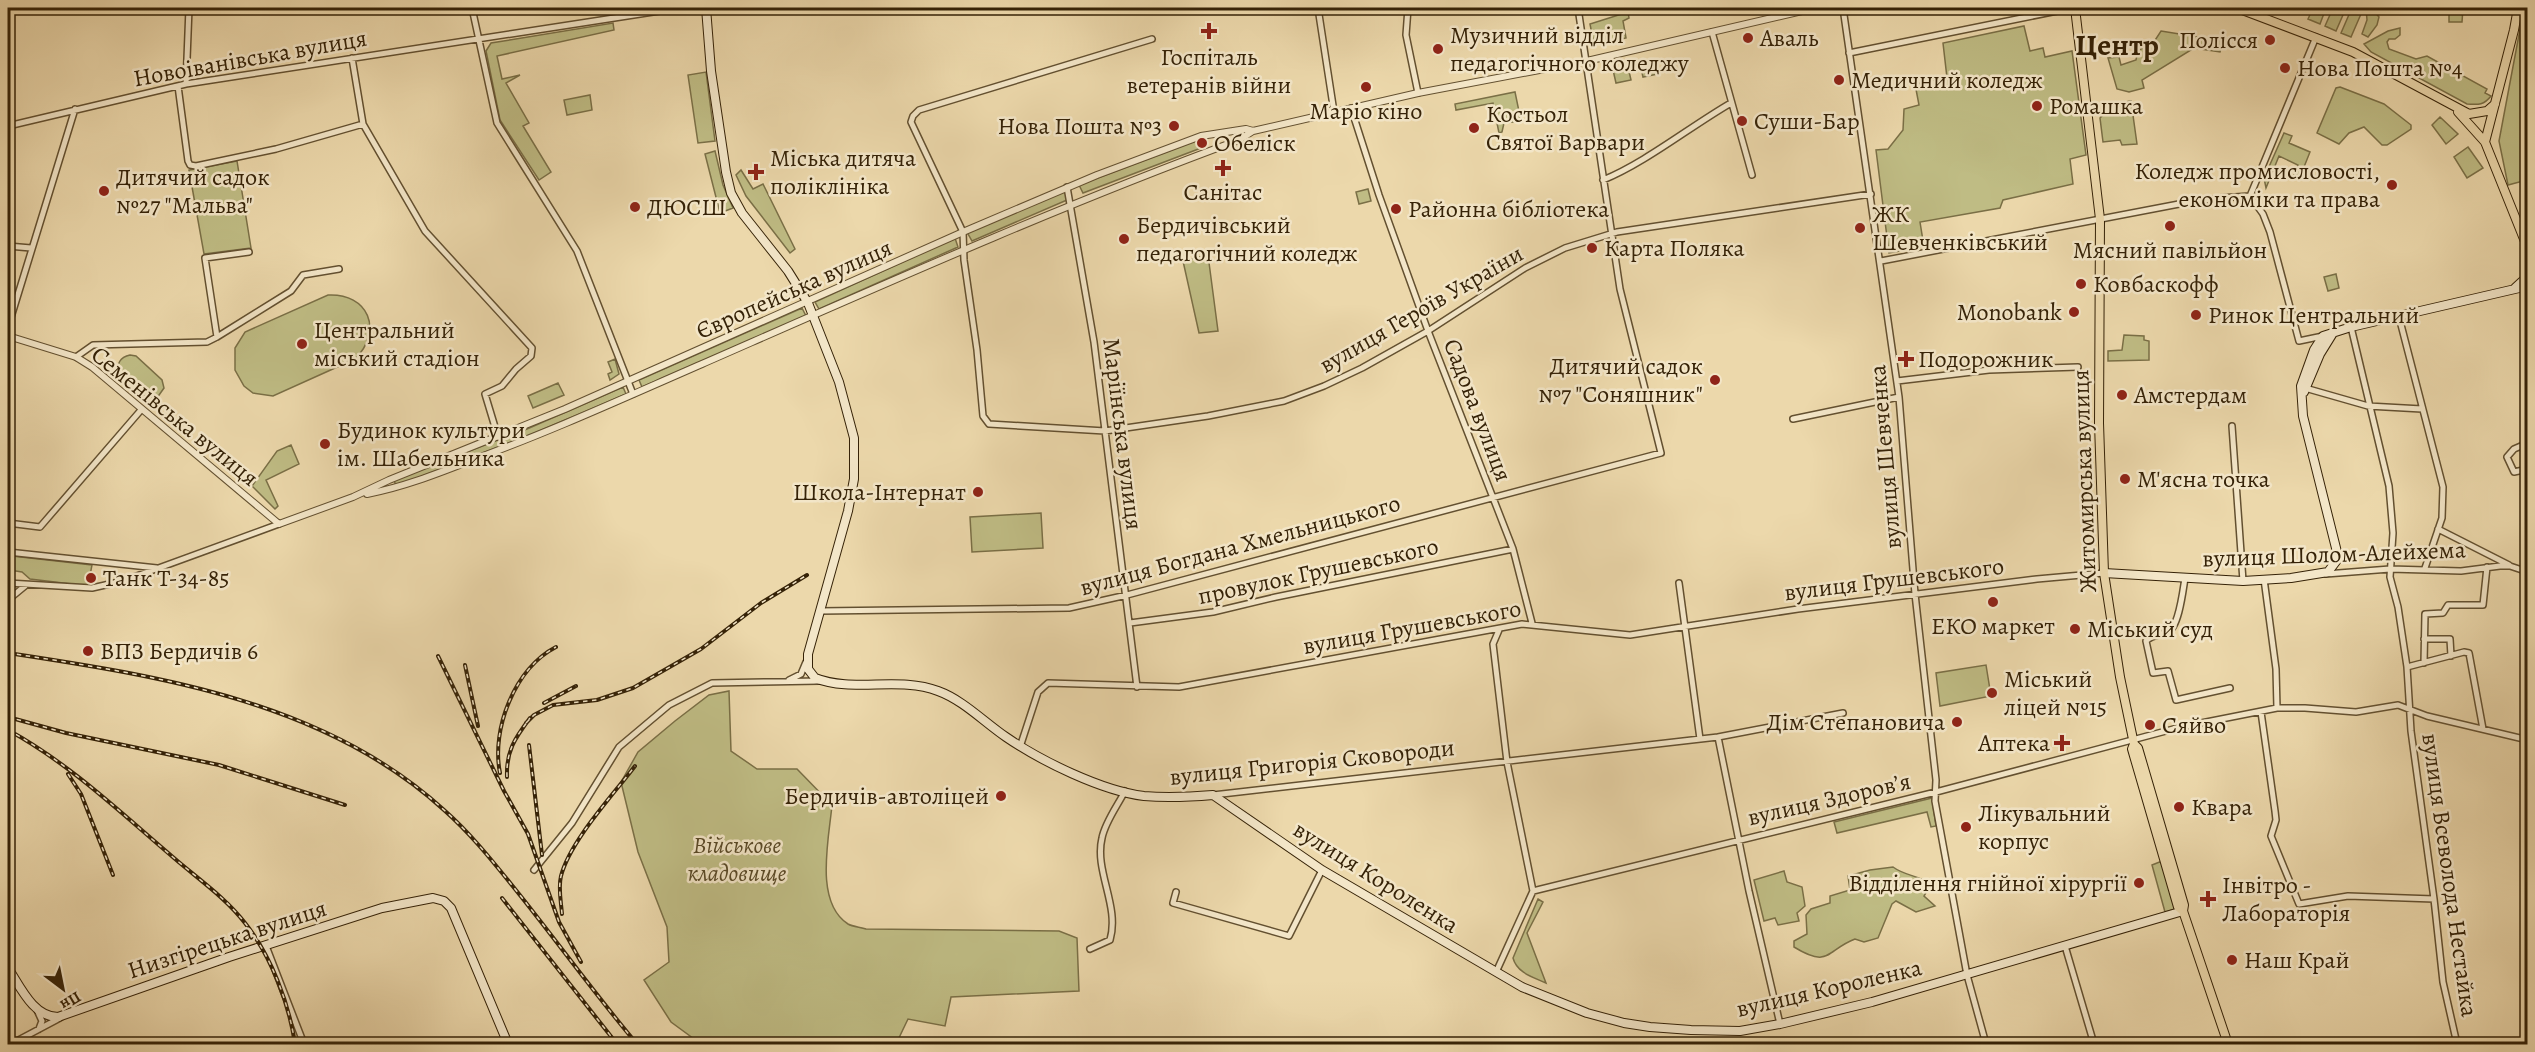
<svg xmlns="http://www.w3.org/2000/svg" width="2535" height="1052" font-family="Alegreya,serif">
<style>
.green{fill:#bfbc84;stroke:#7a6f46;stroke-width:1.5}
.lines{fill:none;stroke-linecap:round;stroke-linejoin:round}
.minor-casing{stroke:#635030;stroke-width:8}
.tertiary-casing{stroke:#635030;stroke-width:8}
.secondary-casing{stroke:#352207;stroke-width:10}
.primary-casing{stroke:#352207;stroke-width:10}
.minor{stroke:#f3e6c8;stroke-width:5}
.tertiary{stroke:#f3e6c8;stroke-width:6}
.secondary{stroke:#f3e6c8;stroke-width:8}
.primary{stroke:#ecd8ab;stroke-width:8}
.rail-casing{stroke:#352207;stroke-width:4}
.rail{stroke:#f3e6c8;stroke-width:1.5;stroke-dasharray:4.5;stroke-linecap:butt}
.poi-dot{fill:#8f2418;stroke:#f3e6c8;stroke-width:2}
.labels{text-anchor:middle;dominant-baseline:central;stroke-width:5;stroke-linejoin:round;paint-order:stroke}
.poi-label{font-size:24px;fill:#352207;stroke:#f3e6c8;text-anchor:start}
.street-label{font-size:24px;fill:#352207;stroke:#f3e6c8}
.park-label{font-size:24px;font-style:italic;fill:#584826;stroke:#f3e6c8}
.district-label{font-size:30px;font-weight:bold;fill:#352207;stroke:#f3e6c8}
</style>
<rect width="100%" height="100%" fill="#ecd8ab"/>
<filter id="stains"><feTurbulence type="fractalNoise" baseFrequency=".00333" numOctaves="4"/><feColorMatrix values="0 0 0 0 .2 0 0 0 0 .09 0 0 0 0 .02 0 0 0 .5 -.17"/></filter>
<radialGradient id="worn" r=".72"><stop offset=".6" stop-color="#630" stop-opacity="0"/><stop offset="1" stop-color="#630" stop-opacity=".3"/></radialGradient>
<path class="green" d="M2313,8h13l-6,16 -12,-5z
M2333,8h13l-10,23 -11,-5z
M2366,8h9l-1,3 5,6 -2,8 -9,12 -6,-3 5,-14z
M2449,8h14l-1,14h-13z
M2524,8h4l-1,172 -19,5 -9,-44z
M2351,10l10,4 -10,23 -10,-4z
M1628,12l1,6 -6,3 3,17 -32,7 -4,-21z
M613,23l1,7 -117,26 5,23 18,-4 -14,8 23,40 -6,3 28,46 -12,8 -39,-60 -14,-69 5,-8z
M2024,26l6,25 13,-3 2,9 27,-6 14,104 -16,4 3,25 -70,16 -3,8 -80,14 4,25 -35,6 -13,-103 12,-1 15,-19 1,-21 15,-4 -4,-21 32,-6 -4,-35z
M2400,28v7l-5,4h-6l-2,3 2,7 27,10 11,-3 60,33 -2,4 6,3c-7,9 -12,9 -24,8l-96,-52 -7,-8 24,-13z
M2161,31l62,10 -3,11 -26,-4 -52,32 2,8 -15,4 -12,-3 -9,-31 11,-1 2,8 15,-5 2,-10 14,-5z
M1655,60l3,14 -15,3 -3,-13z
M1628,67l3,13 -15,3 -3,-13z
M706,72l9,69 -17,2 -10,-68z
M2340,87l44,17 27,21v4l-24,16h-5l-18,-18 -15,6 -10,11 -22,-11 19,-45z
M1515,92l6,29 -17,2 -2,9 -3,1 -6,-30 -37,7 -1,-6z
M590,95l2,15 -25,5 -3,-15z
M2131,101l6,43 -15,1 -2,-5 -17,2 -3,-24 7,-7 8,-2v-5z
M2440,117l18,17 -12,10 -14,-19z
M2284,133l8,3 -3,7 21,9 -10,25 -6,-3 4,-9 -19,-9 -13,32 -2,-10z
M1198,140l3,8 -118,45 -4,-8z
M2468,147l15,21 -16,10 -13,-21z
M715,151l8,34 10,23 -13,5 -15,-59z
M237,161l14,87 -47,6 -15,-84z
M741,170l12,19 10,-5 32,65 -5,4 -44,-57 -10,-21z
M1368,189l3,12 -12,3 -3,-12z
M1065,191l2,9 -95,41 -5,-9z
M955,238l3,9 -139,62 -4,-7z
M1208,255l10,76 -19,2 -16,-72z
M2336,274l3,14 -11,3 -4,-14z
M328,295c40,-2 56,35 27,64l-82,37 -20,-3 -9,-7 -9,-16v-22l10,-16z
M802,308l4,8 -164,71 -3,-7z
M2124,335l20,1v4l5,1v19l-41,1v-10l14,-1z
M130,355l6,1 26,24 2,8 -7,10 -11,-1 -27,-23c-3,-10 1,-17 11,-19z
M615,359l4,15 -9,6 -2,-6 4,-2 -4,-10z
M558,383l6,12 -31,13 -5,-12z
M623,387l3,7 -96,41 -134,51 -2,-6 133,-51z
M291,445l8,19 -33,16 12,26 -3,3 -23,-23 25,-35z
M1041,513l2,35 -71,4 -2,-35z
M12,556l80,9 -4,21 -58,-7 -8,-7 -13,-2z
M1986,665l5,31 -51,10 -4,-33z
M729,691l2,60 26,18h40l35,36c-3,34 -18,97 16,119 5,3 13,3 18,5l193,2 18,7 2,53 -128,6 -6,29 -37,-7 -12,25h-195l-30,-22 -27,-42 25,-18 -2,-35 -29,-75 -17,-70 17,-30 37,-31 34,-26z
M1932,798l4,28 -5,1 -4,-15 -90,21 -3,-11z
M2162,861l14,48 -11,3 -13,-47z
M1893,867c12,9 25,8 38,17l-7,12 11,10 -19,6 -20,-11 -4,3 -14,34 -14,4 -9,-3c-29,11 -25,30 -61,8v-6l13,-7 -1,-19 5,-6 19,-6v-7l20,-6 -2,-14 22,-6z
M1784,871l3,11 15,5 3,19 -8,7 2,8 -21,4 -3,-7 -11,3 -10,-41z
M1538,899l5,3 -16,31 19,50c-13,-6 -29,-10 -33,-25z"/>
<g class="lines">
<g class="minor-casing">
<path id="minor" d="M472,8l25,115 80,128 56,143
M1318,8l16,104
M1408,8l-2,27 12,58
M1843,8l56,389 16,197 21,186 -1,21 32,174 19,69
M1712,32l40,143
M1152,39l-233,71 -6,6 -2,6 52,110 1,28 13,90 6,66 6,8 116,7 103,-15 76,-15 40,-15 38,-18 66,-37 97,-63 40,-20 52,-16 254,-38
M1849,53l223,-45
M352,58l11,66
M186,84l3,-76
M178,86l10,75 2,4 6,1 80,-17 87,-25 62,107 107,117 -1,8 -15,13 -14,17 -17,8 13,43
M1351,108l28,87 49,136 85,218 19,74
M8,126l178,-42 493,-76
M1603,180c42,-17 88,-54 128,-77
M1067,187l27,155 43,345
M2250,196l13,18 7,18 29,109 24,-5
M2250,196l66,-159
M8,246l23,2
M1881,261l298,-57 41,-6 30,-2
M2399,317l44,170 -1,31 -17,50
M8,327l67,-218
M2351,327l38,159 4,47 -3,44 8,30 9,60 4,64 23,168 9,83 14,62
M217,337l74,-46 12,-16 36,-6
M76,357l17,-12 114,-3 10,-5 -12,-79 44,-6
M1897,381l92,-11 89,-3
M2305,388l63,18 54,3
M1793,419l106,-22
M2232,426l11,155
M2528,443l-14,6 -7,8 7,15 14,-3
M8,523l32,4 101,-117
M2438,529l71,36
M8,552l149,16
M2326,574l64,-5 71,2 39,-5h10l18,6
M2185,578c-2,12 -6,49 -17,54 -9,4 -15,2 -22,9l7,32 15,-2 8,29 54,-12
M2264,579l12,90 1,39
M8,583l84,5 31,-7 156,-57
M1679,583l21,156
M8,600l17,-14
M820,611l249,-3 58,-13 534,-142 -41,-164 -42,-281
M1130,623l83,-11 63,-15 237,-48
M2424,639h26l1,17
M2424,663l1,-49 18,-1 5,-8h35l4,-38
M2407,667l57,-15 5,1 14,76
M789,680l12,-6 5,-12
M2261,712l14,99 1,9 -5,16 28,68 49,-8 86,3
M1718,737l31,154 31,133
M1020,747l18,-55 10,-9 131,4 343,-63 108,11 168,-26 239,-30 67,-6
M1213,795l505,-58 125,-24
M534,870l38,-47 47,-76 50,-42 43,-22 107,-2
M1533,891l403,-99 245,-65 96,-19h28l51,4 42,-7 29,11 101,24
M1176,892l-3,11 116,33 33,-66
M266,946l38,98
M2065,946l29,98
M1090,949l20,-9c10,-34 -16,-69 -8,-102 3,-16 16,-33 23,-47
M1497,970l36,-79 -26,-129 -14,-118 6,-14
M37,1010l5,11 -3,8
M11,1044l49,-26"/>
</g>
<g class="tertiary-casing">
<path id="tertiary" d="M8,336l68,21 16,10 187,157 74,-27 36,-17 176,-71 398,-177 134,-57 104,-39 45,-7 7,2 165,-38 169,-32 228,-53
M367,494c37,-7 72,-21 108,-35 77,-28 151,-62 227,-95 178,-78 355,-157 537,-224l14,-9"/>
</g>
<g class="secondary-casing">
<path id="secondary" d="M706,8l5,63 15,101 5,21 11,20 46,58 20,32 31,79 15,56v41l-6,32 -40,143v15l7,9c38,15 84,-2 123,13 25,9 46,31 68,46 35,24 96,54 138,59 23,2 45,1 69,-1l109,75 200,117 65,26 37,10 26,4 41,3 49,1 40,-7 92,-22 311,-91
M2515,288l13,-12
M2304,392l16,-38 13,-21
M2104,573l139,8 48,-3 37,-6 9,-12v-8l-34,-136 -2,-30 13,-36 9,-14 28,-9 177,-41
M8,968c12,18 25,49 50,49l171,-60 153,-49 51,-10 11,3 7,7 57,136"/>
</g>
<g class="primary-casing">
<path id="primary" d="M2075,8l25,211 -1,204 5,150 16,104 14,67 -2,5 46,158 5,4 45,133
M2237,8l116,44 116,62 18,-3 8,-7
M2458,112l27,30 43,107
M2485,142l29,-112 4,-22
M2134,744l4,4 46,157 -1,6"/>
</g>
<use href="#minor" class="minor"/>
<use href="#tertiary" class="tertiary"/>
<use href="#secondary" class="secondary"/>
<use href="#primary" class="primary"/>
<g class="rail-casing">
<path id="rail" d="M8,653c152,23 318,49 436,157 25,22 46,48 67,74 43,53 82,108 126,160
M438,656l66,135 24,43 31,88 22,40
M465,665l13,61
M544,703l32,-17
M8,717l58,16 153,32 126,40
M526,723l8,-8 19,-10 44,-5 36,-12 68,-39 60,-46 46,-28
M8,730c61,33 113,83 166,128 23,20 52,40 71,65 26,33 44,80 50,121
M529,745l13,110
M500,773c-9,-44 15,-105 56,-126
M68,774l13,20 32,81
M507,777c-1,-26 8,-39 23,-59
M502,898l115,146
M562,914c-1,-13 -4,-26 -1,-38 9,-35 52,-81 74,-110"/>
</g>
<use href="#rail" class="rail"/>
</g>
<g class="poi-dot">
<path d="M1206 22h6v6h6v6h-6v6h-6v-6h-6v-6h6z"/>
<circle cx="1748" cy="38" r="6"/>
<circle cx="2270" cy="40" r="6"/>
<circle cx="1438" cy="49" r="6"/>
<circle cx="2285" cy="68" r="6"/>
<circle cx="1839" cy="80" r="6"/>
<circle cx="1366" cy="87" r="6"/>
<circle cx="2037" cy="106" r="6"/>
<circle cx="1742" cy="121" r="6"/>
<circle cx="1174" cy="126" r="6"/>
<circle cx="1474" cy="128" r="6"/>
<circle cx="1202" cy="143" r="6"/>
<path d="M1220 159h6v6h6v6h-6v6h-6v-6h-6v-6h6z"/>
<path d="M753 163h6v6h6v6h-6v6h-6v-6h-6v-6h6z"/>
<circle cx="2392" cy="185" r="6"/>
<circle cx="104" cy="191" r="6"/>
<circle cx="635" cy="207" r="6"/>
<circle cx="1396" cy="209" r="6"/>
<circle cx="2170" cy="226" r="6"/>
<circle cx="1860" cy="228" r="6"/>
<circle cx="1124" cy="239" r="6"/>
<circle cx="1592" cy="248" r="6"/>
<circle cx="2081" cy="284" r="6"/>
<circle cx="2074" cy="312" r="6"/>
<circle cx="2196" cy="315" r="6"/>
<circle cx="302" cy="344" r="6"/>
<path d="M1903 350h6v6h6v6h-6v6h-6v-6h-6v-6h6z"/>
<circle cx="1715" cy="380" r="6"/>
<circle cx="2122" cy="395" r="6"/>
<circle cx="325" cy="444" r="6"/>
<circle cx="2125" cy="479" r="6"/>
<circle cx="978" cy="492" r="6"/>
<circle cx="91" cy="578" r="6"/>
<circle cx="1993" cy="602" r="6"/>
<circle cx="2075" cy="629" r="6"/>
<circle cx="88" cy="651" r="6"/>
<circle cx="1992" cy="693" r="6"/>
<circle cx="1957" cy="722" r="6"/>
<circle cx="2150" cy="725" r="6"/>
<path d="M2059 734h6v6h6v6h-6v6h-6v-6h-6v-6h6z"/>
<circle cx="1001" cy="796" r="6"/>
<circle cx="2179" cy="807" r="6"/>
<circle cx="1966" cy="827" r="6"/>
<circle cx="2139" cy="883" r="6"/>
<path d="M2205 890h6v6h6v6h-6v6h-6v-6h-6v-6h6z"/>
<circle cx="2232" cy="960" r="6"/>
</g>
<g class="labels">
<g class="poi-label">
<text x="1450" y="35">Музичний відділ<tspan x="1450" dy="28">педагогічного коледжу</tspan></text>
<text x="1760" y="38">Аваль</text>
<text x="2258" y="40" text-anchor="end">Полісся</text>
<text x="1209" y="57" text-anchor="middle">Госпіталь<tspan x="1209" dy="28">ветеранів війни</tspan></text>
<text x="2297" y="68">Нова Пошта №4</text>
<text x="1851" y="80">Медичний коледж</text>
<text x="2049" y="106">Ромашка</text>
<text x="1366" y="111" text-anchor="middle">Маріо кіно</text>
<text x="1486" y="114">Костьол<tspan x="1486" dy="28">Святої Варвари</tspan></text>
<text x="1754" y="121">Суши-Бар</text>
<text x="1162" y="126" text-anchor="end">Нова Пошта №3</text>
<text x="1214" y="143">Обеліск</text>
<text x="770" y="158">Міська дитяча<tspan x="770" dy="28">поліклініка</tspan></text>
<text x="2380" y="171" text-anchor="end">Коледж промисловості,<tspan x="2380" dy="28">економіки та права</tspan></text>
<text x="116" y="177">Дитячий садок<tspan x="116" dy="28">№27 "Мальва"</tspan></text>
<text x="1223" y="192" text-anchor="middle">Санітас</text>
<text x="647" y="207">ДЮСШ</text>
<text x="1408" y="209">Районна бібліотека</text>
<text x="1872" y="214">ЖК<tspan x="1872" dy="28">Шевченківський</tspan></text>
<text x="1136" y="225">Бердичівський<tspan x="1136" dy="28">педагогічний коледж</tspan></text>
<text x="1604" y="248">Карта Поляка</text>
<text x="2170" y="250" text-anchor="middle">Мясний павільйон</text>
<text x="2093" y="284">Ковбаскофф</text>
<text x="2062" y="312" text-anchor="end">Monobank</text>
<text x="2208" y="315">Ринок Центральний</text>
<text x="314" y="330">Центральний<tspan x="314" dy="28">міський стадіон</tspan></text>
<text x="1918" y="359">Подорожник</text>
<text x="1703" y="366" text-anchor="end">Дитячий садок<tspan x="1703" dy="28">№7 "Соняшник"</tspan></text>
<text x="2134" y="395">Амстердам</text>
<text x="337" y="430">Будинок культури<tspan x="337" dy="28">ім. Шабельника</tspan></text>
<text x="2137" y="479">М'ясна точка</text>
<text x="966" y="492" text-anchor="end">Школа-Інтернат</text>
<text x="103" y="578">Танк Т-34-85</text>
<text x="1993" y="626" text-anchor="middle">ЕКО маркет</text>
<text x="2087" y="629">Міський суд</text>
<text x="100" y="651">ВПЗ Бердичів 6</text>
<text x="2004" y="679">Міський<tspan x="2004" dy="28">ліцей №15</tspan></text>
<text x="1945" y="722" text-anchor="end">Дім Степановича</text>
<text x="2162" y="725">Сяйво</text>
<text x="2050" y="743" text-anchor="end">Аптека</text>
<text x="989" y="796" text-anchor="end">Бердичів-автоліцей</text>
<text x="2191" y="807">Квара</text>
<text x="1978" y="813">Лікувальний<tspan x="1978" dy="28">корпус</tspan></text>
<text x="2127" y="883" text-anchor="end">Відділення гнійної хірургії</text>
<text x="2222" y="885">Інвітро -<tspan x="2222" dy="28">Лабораторія</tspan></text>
<text x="2244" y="960">Наш Край</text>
</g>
<g class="street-label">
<text transform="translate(250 58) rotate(-10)">Новоіванівська вулиця</text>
<text transform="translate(794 289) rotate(-24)">Європейська вулиця</text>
<text transform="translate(1421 309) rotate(-30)">вулиця Героїв України</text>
<text transform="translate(1478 410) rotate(69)">Садова вулиця</text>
<text transform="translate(175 416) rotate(39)">Семенівська вулиця</text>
<text transform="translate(1123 434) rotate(83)">Маріїнська вулиця</text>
<text transform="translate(1885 457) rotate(-95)">вулиця Шевченка</text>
<text transform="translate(2084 481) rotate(-92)">Житомирська вулиця</text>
<text transform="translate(1240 545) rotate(-15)">вулиця Богдана Хмельницького</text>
<text transform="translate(2334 554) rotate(-2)">вулиця Шолом-Алейхема</text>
<text transform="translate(1318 571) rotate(-12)">провулок Грушевського</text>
<text transform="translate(1894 579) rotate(-7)">вулиця Грушевського</text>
<text transform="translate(1412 627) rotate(-10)">вулиця Грушевського</text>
<text transform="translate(1312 762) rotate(-6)">вулиця Григорія Сковороди</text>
<text transform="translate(1829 799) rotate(-13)">вулиця Здоровʼя</text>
<text transform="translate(2450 875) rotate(82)">вулиця Всеволода Нестайка</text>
<text transform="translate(1376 877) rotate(32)">вулиця Короленка</text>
<text transform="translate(227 939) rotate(-18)">Низгірецька вулиця</text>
<text transform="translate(1829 988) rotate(-13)">вулиця Короленка</text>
</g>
<g class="park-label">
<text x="737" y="845">Військове<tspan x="737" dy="28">кладовище</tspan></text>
</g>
<g class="district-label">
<text x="2117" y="45">Центр</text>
</g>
</g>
<rect width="2535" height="1052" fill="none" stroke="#ecd8ab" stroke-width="30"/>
<rect x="9" y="9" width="2517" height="1034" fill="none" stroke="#352207" stroke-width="3"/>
<rect x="15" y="15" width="2505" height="1022" fill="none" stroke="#352207" stroke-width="1.5"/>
<g transform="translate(63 989) rotate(148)" stroke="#f3e6c8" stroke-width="4.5" paint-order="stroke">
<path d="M0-4.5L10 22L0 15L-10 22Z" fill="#352207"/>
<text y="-9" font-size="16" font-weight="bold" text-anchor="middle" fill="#352207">Пн</text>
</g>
<rect width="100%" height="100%" filter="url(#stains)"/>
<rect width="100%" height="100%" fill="url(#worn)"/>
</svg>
